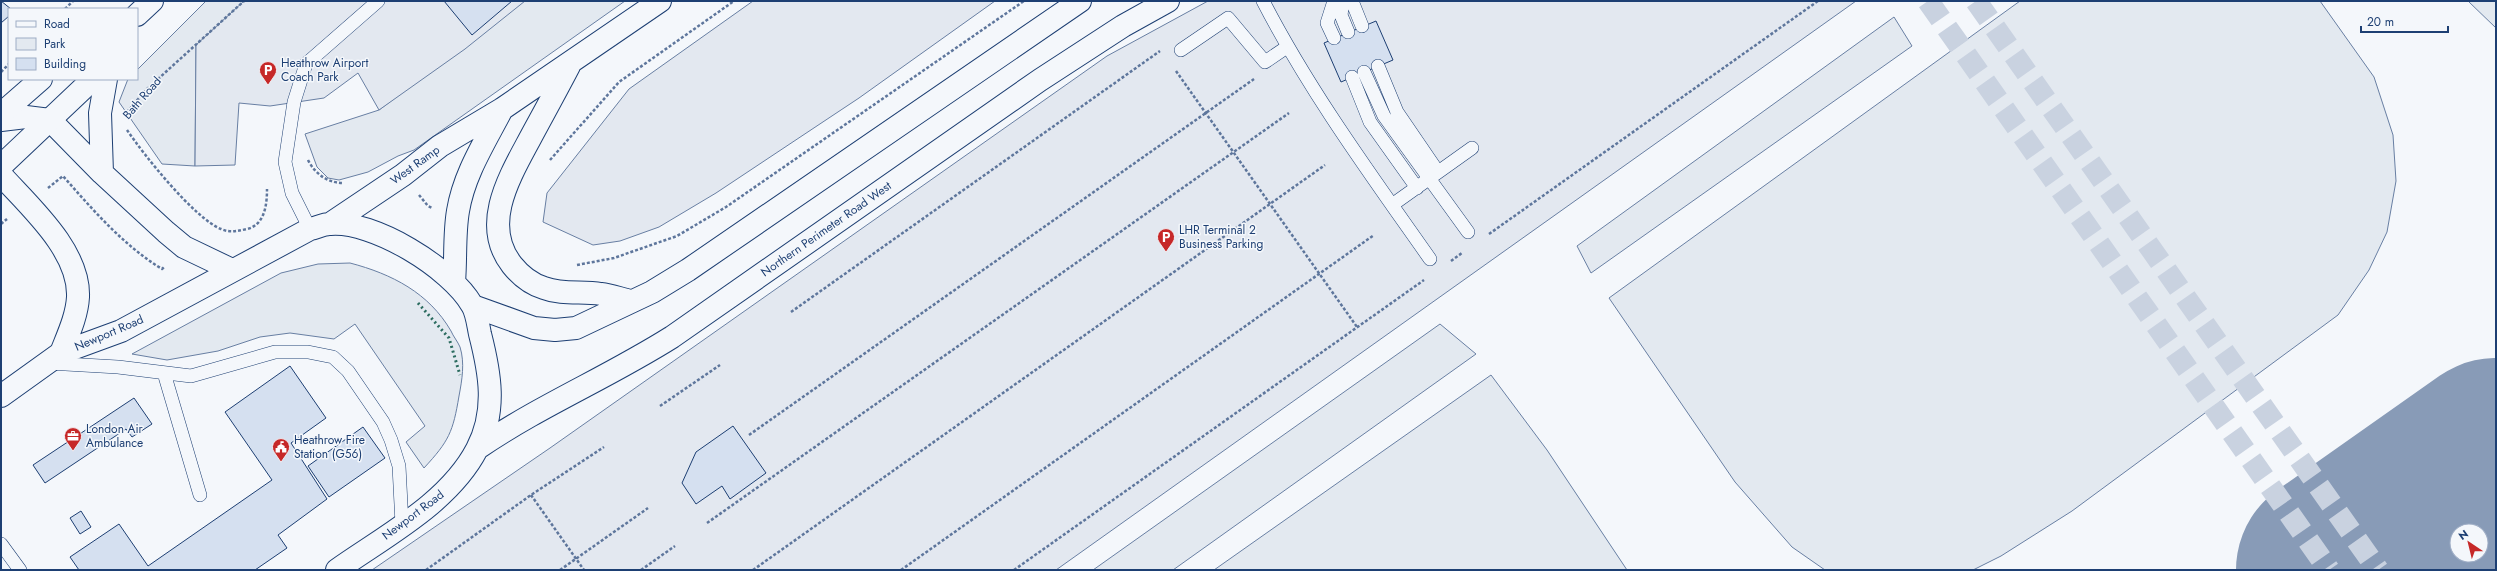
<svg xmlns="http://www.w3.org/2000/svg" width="2497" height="571" font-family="Jost,sans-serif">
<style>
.green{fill:#e3e9f0;stroke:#687fa3}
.parking{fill:#e3e8f0;stroke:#687fa3}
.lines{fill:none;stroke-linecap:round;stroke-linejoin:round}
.taxiway{stroke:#889bb7;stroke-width:78}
.runway{stroke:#889bb7;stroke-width:196}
.building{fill:#d5e0f0;stroke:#1d3f73}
.tertiary-tunnel{stroke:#c9d2e0;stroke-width:22;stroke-dasharray:22 11;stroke-linecap:butt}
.service-casing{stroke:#1d3f73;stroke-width:14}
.tertiary-casing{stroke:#1d3f73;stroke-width:24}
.trunk-casing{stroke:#1d3f73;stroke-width:24}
.path{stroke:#5e769c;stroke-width:2.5;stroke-dasharray:3 2;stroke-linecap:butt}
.service{stroke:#f4f7fb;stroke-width:13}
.tertiary{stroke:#f4f7fb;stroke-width:22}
.trunk{stroke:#f4f7fb;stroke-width:22}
.hedge{stroke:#2c6c60;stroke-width:3;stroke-dasharray:2 3;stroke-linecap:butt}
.labels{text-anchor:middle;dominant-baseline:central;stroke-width:3;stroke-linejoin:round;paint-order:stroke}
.poi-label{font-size:12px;fill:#1d3f73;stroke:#f4f7fb;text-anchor:start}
.street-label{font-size:12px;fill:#1d3f73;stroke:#f4f7fb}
</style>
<rect width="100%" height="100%" fill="#f4f7fb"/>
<path class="green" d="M206,1h44l-54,44 -1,121 -33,-2 -43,-62 9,-23h9v-9z
M524,1h101l-211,149 -16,6 -30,16 -29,8 -11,-2 -11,-11 -12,-33 74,-24z
M2020,1h300l54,76 19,58 3,46 -9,51 -18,38 -31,45 -266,196 -71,45 -28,14h-148l-33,-23 -57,-65 -126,-184z
M2468,1h28v27z
M1894,17l18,29 -321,227 -14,-27z
M350,263c42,11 79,30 101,68 2,5 7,11 9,16 5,16 2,33 -1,49 -6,36 -10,45 -35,72l-18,-26 19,-16 -70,-102 -21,15 -44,-6 -30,4 -42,14 -51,9 -35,-6 149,-81 37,-9z
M1440,324l36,30 -303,216h-80z
M1491,375l56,75 80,120h-413z"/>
<path class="parking" d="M244,1h281l-60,48 -86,61 -21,-37 -34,25 -54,8 -31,-3 -4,62 -40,1 1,-121z
M753,1h242l-136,97 -143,95 -57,34 -39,14 -27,4 -50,-23 4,-29 82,-104z
M1208,1h648l-800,569h-684l178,-122 557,-392z"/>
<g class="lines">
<path class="taxiway" d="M2399,524l77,-25 20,-4"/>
<path class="runway" d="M2334,570l162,-114"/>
</g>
<path class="building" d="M1,1l10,8 -2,7 -8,7z
M444,1h68l-40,34z
M1376,21l17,39 -52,22 -17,-39z
M290,366l36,52 -35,25 36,56 -49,36 9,13 -32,22h-176l-9,-13 49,-33 29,42 124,-86 -47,-68z
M134,398l18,26 -20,13 -6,-8 -81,54 -12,-18z
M733,426l33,47 -36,26 -8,-13 -26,18 -14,-21 14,-31z
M363,427l22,31 -56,39 -21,-31z
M81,511l10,16 -11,7 -10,-16z"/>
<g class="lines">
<path class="tertiary-tunnel" d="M1928,1l401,569
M1976,1l402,569"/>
<g class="service-casing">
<path id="service" d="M1263,1c47,91 108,174 167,258
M1334,1l-7,22 7,15
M1343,1l-2,14 7,17
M1352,1l10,25
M1181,50l47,-32 37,44 22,-15
M1378,66l19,46 41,60
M1364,72l20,44 84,116
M1352,77l18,45 47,66
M1392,205l80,-57
M310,229l-18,-36 -7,-31 9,-60 12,-38 72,-63
M48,363l70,4 73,9 84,-24h33l25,5 15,14 35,51 8,18 8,26 3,58
M164,373l36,122
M1,544l19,26"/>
</g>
<g class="tertiary-casing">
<path id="tertiary" d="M569,66c-12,23 -24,45 -36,67 -21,40 -54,90 -21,132 8,10 19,19 32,23 18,7 38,3 57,6 10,1 20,5 30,7
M1,120l25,-3 24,3 52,53 64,59 18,15 48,23
M102,173l-2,-60 6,-34
M1,175c29,32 79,76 77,122 -1,19 -10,38 -17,56
M330,224l73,-49 37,-29 62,-37 158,-108
M454,282c2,-23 0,-48 4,-71 6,-37 27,-69 44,-102
M473,306l61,22 21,2 21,-2 76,-36 36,-22 392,-269
M1,396l60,-43 60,-22 189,-102c6,-1 13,-5 20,-5 43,-4 121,44 142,81 5,8 6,20 8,29 10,39 17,77 -3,115 -28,54 -92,87 -140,121
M478,448c63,-43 129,-70 194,-111l368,-257 83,-54 45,-25"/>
</g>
<g class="trunk-casing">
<path id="trunk" d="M137,15l15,-14
M1,114l40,-35
M1,166l92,-87"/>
</g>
<path class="path" d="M65,9l8,-8
M1176,71l181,256
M1,72l8,-8
M127,112l20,-23 97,-88
M127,130c17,25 67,88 94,99 9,4 17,2 26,0 18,-4 20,-25 20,-40
M308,160c7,14 20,23 35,23
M550,160l69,-78 115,-81
M48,188l15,-12c30,34 60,69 99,93l3,-3
M419,195l9,11 4,2
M1,224l6,-5
M1489,234l329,-233
M1451,261l11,-8
M577,265l37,-7 63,-22 49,-29 298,-206
M791,312l369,-261
M660,406l60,-41
M749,435l505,-356
M531,495l53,75
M707,523l582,-410
M426,570l105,-75 73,-48
M560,570l88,-62
M641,570l34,-24
M753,570l572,-405
M901,570l473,-335
M1014,570l410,-290"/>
<use href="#service" class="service"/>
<use href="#tertiary" class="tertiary"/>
<use href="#trunk" class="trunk"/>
<path class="hedge" d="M418,303l31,35 11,37"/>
</g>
<defs>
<g id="parking-pin" transform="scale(0.9)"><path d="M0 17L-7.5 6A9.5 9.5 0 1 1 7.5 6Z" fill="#c62828" stroke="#f4f7fb"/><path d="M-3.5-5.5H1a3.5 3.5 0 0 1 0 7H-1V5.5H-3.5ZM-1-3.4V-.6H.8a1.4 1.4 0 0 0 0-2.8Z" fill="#fff"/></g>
<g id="office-pin" transform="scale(0.9)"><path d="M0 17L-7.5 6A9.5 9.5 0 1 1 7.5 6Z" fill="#c62828" stroke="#f4f7fb"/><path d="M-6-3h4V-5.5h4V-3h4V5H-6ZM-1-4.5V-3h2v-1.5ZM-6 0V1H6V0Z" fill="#fff"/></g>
<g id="civic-pin" transform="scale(0.9)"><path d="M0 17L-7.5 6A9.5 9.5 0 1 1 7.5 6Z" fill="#c62828" stroke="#f4f7fb"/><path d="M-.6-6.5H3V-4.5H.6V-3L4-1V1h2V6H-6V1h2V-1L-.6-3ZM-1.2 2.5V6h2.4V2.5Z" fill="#fff"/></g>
</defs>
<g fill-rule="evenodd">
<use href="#parking-pin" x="268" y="70"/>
<use href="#parking-pin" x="1166" y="237"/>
<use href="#office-pin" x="73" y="436"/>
<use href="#civic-pin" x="281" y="447"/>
</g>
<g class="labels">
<g class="poi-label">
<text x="281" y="63">Heathrow Airport<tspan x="281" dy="14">Coach Park</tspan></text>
<text x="1179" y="230">LHR Terminal 2<tspan x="1179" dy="14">Business Parking</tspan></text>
<text x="86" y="429">London Air<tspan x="86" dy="14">Ambulance</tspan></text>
<text x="294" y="440">Heathrow Fire<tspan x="294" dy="14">Station (G56)</tspan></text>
</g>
<g class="street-label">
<text transform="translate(142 98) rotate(-49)">Bath Road</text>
<text transform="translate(415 165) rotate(-36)">West Ramp</text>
<text transform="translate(826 229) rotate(-35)">Northern Perimeter Road West</text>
<text transform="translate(109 333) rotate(-23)">Newport Road</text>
<text transform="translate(413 515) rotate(-37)">Newport Road</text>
</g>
</g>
<rect width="2497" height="571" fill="none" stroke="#1d3f73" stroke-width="4"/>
<rect x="8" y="8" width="130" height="72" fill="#f4f7fb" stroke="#9eadc5"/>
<rect x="16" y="21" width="20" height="6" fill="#f4f7fb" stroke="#9eadc5"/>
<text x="44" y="28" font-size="12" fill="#1d3f73">Road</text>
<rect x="16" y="38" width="20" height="12" fill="#e3e9f0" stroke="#9eadc5"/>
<text x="44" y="48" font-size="12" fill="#1d3f73">Park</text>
<rect x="16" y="58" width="20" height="12" fill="#d5e0f0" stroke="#9eadc5"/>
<text x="44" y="68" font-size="12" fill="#1d3f73">Building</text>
<g transform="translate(2469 543) rotate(325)"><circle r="19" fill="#f4f7fb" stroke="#9eadc5"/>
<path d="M0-3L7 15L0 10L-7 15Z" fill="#c62828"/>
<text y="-6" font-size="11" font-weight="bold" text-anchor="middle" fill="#1d3f73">N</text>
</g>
<path d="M2361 26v6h87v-6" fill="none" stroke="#1d3f73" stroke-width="2"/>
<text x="2367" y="26" font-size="12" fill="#1d3f73" stroke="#f4f7fb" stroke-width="3" paint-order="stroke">20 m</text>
</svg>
